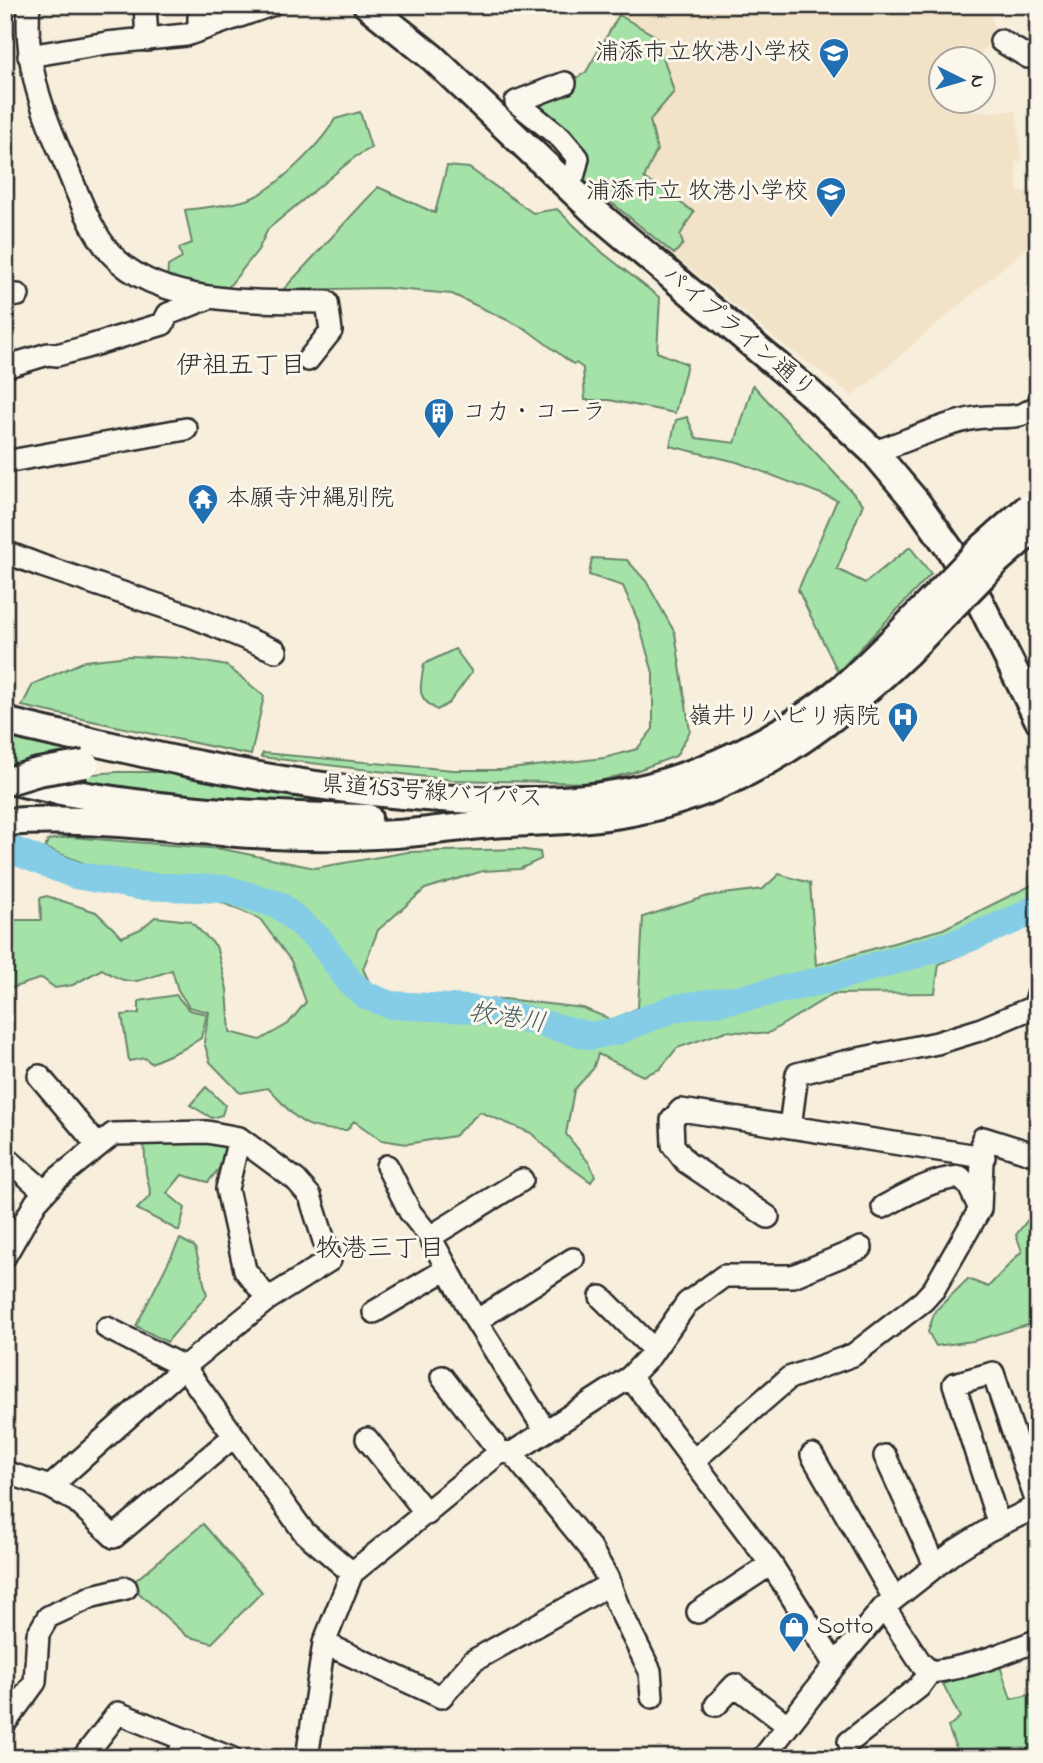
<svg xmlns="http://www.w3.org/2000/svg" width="1043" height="1763" font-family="'Indie Flower','Klee One',sans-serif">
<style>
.built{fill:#f2e3c8}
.green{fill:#a5e2a8;stroke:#68866a;stroke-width:2}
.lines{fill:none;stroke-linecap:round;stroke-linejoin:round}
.river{stroke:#85cde6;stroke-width:28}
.minor-casing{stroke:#2b2b2b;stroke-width:26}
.major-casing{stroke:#2b2b2b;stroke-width:32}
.minor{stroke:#fbf7ec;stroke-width:21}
.major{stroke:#fbf7ec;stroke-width:26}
.major-bridge-casing{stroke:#2b2b2b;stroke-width:32;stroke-linecap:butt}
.major-bridge{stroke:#fbf7ec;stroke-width:26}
.labels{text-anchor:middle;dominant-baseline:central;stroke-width:6;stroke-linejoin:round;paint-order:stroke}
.poi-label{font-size:24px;fill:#2b2b2b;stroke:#fbf7ec;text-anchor:end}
.street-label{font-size:24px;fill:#2b2b2b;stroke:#fbf7ec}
.neighbourhood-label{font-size:26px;fill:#2b2b2b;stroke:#fbf7ec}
.water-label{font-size:26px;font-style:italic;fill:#465c63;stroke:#fbf7ec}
</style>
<rect width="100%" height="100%" fill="#f7eedc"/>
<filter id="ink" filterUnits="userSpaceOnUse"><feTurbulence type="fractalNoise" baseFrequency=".0143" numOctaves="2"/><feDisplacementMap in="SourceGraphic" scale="14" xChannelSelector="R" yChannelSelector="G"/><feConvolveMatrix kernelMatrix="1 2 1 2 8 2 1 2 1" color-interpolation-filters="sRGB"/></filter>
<g filter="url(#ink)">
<path class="built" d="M5,5h21l-1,55 -20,-2z
M644,5h343l8,24 -6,14 -13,16 -34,1v42h16l14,10 44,-1 6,50 -6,1 2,30 19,-1 -9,55 -175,150 -78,-58 -194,-158 -46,-76 53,-29 29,-63z"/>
<path class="green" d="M619,15l38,22 17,55 -24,28 7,30 -13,28 50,34 -14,23 3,9 -9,10 -91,-75c13,-32 -23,-53 -43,-73v-6l46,-28z
M360,112l11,36 -16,9 -87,72 -10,21 -36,45 -55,-14 1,-15 14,-8 -3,-10 13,-5 -7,-33c20,-3 42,-4 61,-10 28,-8 75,-56 89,-81z
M447,166l22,2 64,45 24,-4 46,44 57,45 -3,54 30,12 -12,49 -66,-13h-24l-2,-32 -7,-5 -3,1 -47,-35 -74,-35 -67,-6 -102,2 95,-103 57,26z
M753,385l110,119 -26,65 28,14 45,-36 21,27 -93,98 -40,-82 39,-90 -100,-38 -67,-16 6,-26 11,-3 9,21 39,5z
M592,558l35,2 19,21 29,52 15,98 -14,25 -43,16 -41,11 -140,-3 -191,-23 2,-4 190,17h48l103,-12 33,-9 16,-20v-56l-15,-52 -15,-35 -34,-11z
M455,649l17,23 -23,31 -12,7c-23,-14 -16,-23 -13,-46z
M129,656l54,2 44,8 37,30 -13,59 -229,-49 11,-22 52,-23z
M5,731l81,17 -2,9 -79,12z
M117,772h59l206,30 -1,8 -67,-1 -122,-9 -136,-23z
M70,837l152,12 93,19 93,-16 110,-3 22,3 1,7 -21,10 -37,2 -58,18 -47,41 -15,39 8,17 30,30 39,-15 65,-2 78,9 29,12 26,-12 5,-91 65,-21 55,-7 16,-15 31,9 6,82 127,-36 95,-47v18l-55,25 6,18 -50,21 -4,29 -102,1 -66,40 -41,-3 -49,17 -17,21 -17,7 -45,-22 -5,15 -19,21 -8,44 24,30 5,12 -4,6 -32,-23 -28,-26 -51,-21 -26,24 -47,8 -26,-4 -27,-19 -7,9c-47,1 -49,-11 -79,-42l-28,5 -30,-31 -6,-20 5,-30 -20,-5 -11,-17 -6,-20c-33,10 -39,20 -70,-1l-29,16 -18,3 -13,-10 -37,12v-70h36l-1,-22 7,-2 49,16 26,25 19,-8 14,-12 35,4 26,25 11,43 3,43 30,8 28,-16 18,-22 -15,-41 -31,-42 -46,-20 -64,-24 -62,-10 -43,-17 3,-8z
M176,995l13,15 18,4 -6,24 -18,11 -32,14 -6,-5 -16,3 -7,-46 17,-2v-12z
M206,1087l19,18 -3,10 -10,3 -22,-13z
M144,1141h77l7,17 -20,24 -26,-7 -15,18 18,15 -6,23 -42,-22 14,-14 -5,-22z
M1037,1208l1,114 -65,19 -37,5 -8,-14 7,-21 33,-32 20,8 34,-36 -6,-16z
M180,1239l15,8 12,48 -40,47 -31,-16z
M203,1524l59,68 -50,51 -25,-7 -57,-51z
M999,1663l12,36 27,-6v65h-89l9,-5 -10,-26 12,-10 -17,-33z"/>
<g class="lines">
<path class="river" d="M5,847l70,28 63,11 87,3 54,16 40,34 31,43 15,13 25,10 80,4 43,7 77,20 27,-5 58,-23 73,-11 81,-18 128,-36 59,-24 22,-12"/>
<g class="minor-casing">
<path id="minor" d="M29,5c-5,54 11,101 32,149 12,27 26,68 43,91 44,63 156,56 223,57l4,29 -23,29
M145,5l2,35
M199,30v-13l16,-12
M1001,41l27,16 10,-3
M29,56l78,-13 79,-8 85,-30
M565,83l-49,19 45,36 17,20 -4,16 -8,12
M5,297l13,-2
M5,367l43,-13 9,1 26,-7 80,-24 5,-10 41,-16
M874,452c31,-10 82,-34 112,-35 21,-1 35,3 52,-12
M5,462l181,-33
M5,552l37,14 149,50 85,35
M39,1076l59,70
M790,1127l7,-53 47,-12 93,-19 42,-13 55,-23 4,-12
M5,1157l40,35
M387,1166l23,46 20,25
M883,1207c24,-13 49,-28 77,-30l9,9 10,21
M768,1217l-82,-55 -13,-17 -1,-25 9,-10 303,47
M5,1256l31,-54 21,-23 56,-45 94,-2 32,6 57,42 14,16 20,64 -62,39
M601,1297l53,53
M374,1312l73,-43
M476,1321l-46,-84 92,-57
M107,1328l77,39 120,165 48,41
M442,1377l58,75
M630,1377l141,187 64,101
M545,1430l-69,-109 97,-62
M367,1439l60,75
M512,1453l79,96 16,28 10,27 33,67 2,26
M812,1455l82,143
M885,1456l50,109
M693,1461l96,-83 64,-23 70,-54 11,-12 46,-80 3,-71 54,17
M5,1472l45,15 134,-120 84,-68 -23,-29 -18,-81 12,-51
M50,1487l26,14 38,36 120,-101
M999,1525l-45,-141 39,-11 45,133
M884,1607l36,55 10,10c38,-4 73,-18 108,-32
M698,1612l73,-48
M324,1643l117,54 32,-36 137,-77
M716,1705l19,-20 52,40
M5,1723l30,-41 3,-48 10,-17 45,-21 33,-8
M849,1742l70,-55 11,-15
M83,1758l35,-45 113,45
M176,1758l12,-18
M307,1758l17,-115 28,-70 148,-121 12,1 118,-76 20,-21 37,-53 37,-27h69l68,-28
M763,1758l72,-93 49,-58 71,-56 32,-20 51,-25"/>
</g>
<g class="major-casing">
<path id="major" d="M367,5l66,53 160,152 217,183 64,59 43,51 34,48 29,51 58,117
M5,721c33,9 65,15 98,23 107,25 213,45 323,53 83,6 166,9 246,-17 63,-20 125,-53 175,-96 16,-14 31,-30 46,-44
M5,779c118,29 242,37 363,39
M5,822c83,-6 166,7 248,12 48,3 95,3 143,0 31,-2 63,-7 94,-10 48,-3 95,-3 142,-12 110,-21 196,-83 275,-159"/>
</g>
<use href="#minor" class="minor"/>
<use href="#major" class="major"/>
<g class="major-bridge-casing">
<path id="major-bridge" d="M893,640l89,-92 47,-41
M907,653l91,-93 40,-35
M5,782l33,-10 47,-8"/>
</g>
<use href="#major-bridge" class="major-bridge"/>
</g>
</g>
<defs>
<g id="school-pin" transform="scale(1.575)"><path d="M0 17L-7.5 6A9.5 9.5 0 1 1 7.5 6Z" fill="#1f6fb2" stroke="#fbf7ec"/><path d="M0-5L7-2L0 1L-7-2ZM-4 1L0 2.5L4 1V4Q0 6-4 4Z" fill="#fff"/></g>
<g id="building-pin" transform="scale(1.575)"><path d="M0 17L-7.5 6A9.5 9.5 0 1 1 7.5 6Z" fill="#1f6fb2" stroke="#fbf7ec"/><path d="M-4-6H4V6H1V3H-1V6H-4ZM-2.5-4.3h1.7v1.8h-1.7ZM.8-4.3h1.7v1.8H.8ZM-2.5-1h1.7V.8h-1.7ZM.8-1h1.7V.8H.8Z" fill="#fff"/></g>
<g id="temple-pin" transform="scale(1.575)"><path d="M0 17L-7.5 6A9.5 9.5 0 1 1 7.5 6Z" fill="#1f6fb2" stroke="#fbf7ec"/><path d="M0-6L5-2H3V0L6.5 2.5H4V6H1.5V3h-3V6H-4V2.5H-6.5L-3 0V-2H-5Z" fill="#fff"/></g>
<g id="hospital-pin" transform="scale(1.575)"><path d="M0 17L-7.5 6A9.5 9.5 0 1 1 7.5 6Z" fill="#1f6fb2" stroke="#fbf7ec"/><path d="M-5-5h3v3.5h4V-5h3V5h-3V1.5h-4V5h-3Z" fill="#fff"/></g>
<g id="shop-pin" transform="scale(1.575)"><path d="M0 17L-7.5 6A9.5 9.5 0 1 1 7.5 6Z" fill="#1f6fb2" stroke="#fbf7ec"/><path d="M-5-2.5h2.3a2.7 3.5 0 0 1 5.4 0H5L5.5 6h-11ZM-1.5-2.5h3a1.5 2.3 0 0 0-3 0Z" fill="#fff"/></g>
</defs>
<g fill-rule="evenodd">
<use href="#school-pin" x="834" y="53"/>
<use href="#school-pin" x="831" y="192"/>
<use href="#building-pin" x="439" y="413"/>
<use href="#temple-pin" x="203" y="499"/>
<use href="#hospital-pin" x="903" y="717"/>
<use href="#shop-pin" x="794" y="1627"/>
</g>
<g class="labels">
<g class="poi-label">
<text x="811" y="53">浦添市立牧港小学校</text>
<text x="808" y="192">浦添市立 牧港小学校</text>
<text x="462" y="413" text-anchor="start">コカ・コーラ</text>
<text x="226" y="499" text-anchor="start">本願寺沖縄別院</text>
<text x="880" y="717">嶺井リハビリ病院</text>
<text x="817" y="1627" text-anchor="start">Sotto</text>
</g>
<g class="street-label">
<text transform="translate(738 333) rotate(40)">パイプライン通り</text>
<text transform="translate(432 793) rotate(4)">県道153号線バイパス</text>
</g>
<g class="neighbourhood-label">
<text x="241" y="367">伊祖五丁目</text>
<text x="380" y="1250">牧港三丁目</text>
</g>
<g class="water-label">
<text transform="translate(507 1019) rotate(9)">牧港川</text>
</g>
</g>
<rect width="1043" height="1763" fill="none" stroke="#fbf7ec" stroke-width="28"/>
<rect x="14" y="14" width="1015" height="1735" fill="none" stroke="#2b2b2b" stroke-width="2.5" filter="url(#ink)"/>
<g transform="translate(962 80) rotate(95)"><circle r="33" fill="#fbf7ec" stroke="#a8a59f" stroke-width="2"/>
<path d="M0-5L12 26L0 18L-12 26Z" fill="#1f6fb2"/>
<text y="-10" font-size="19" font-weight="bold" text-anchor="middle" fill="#2b2b2b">N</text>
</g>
</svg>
